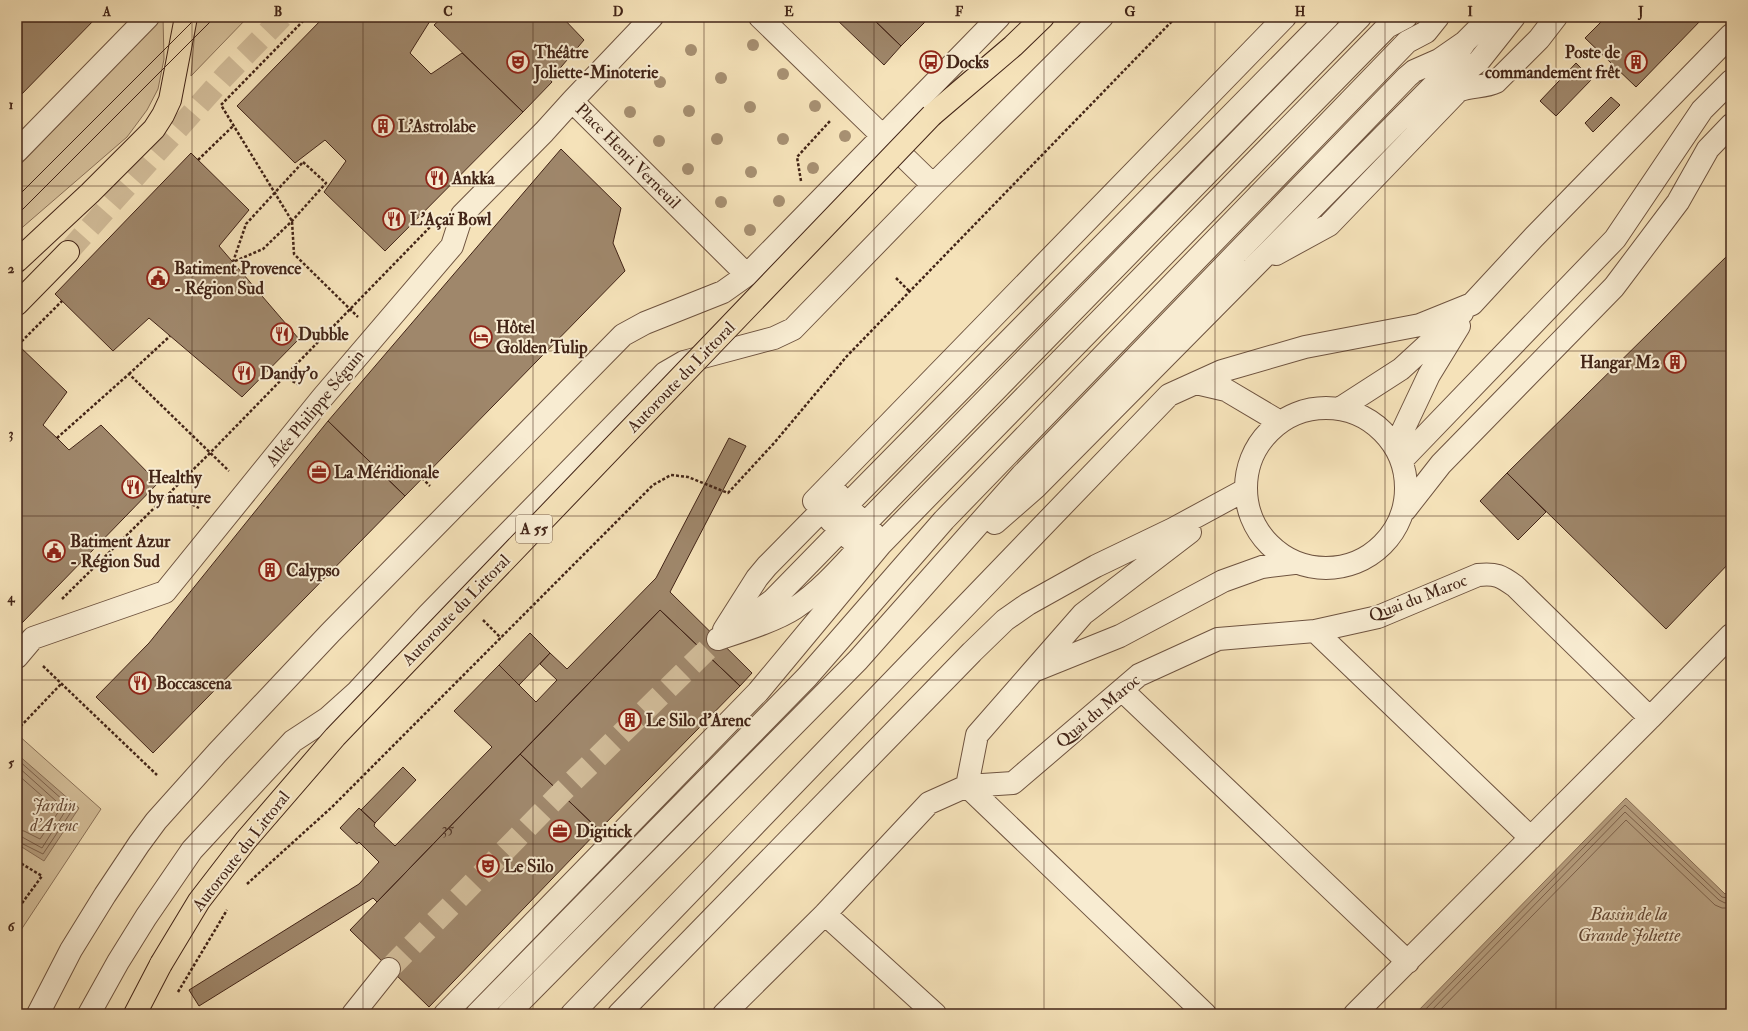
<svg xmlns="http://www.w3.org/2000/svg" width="1748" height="1031" font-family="'IM FELL Double Pica',serif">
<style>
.green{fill:#d7c29d;stroke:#8c735a}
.water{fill:#b8a182;stroke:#896f57}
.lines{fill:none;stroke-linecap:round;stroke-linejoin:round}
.shore{stroke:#7d624c;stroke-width:1}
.building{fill:#9f876b;stroke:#422417}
.minor-tunnel{stroke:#d1bc99;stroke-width:22;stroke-dasharray:22 11;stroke-linecap:butt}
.highway-tunnel{stroke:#d1bc99;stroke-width:22;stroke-dasharray:22 11;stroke-linecap:butt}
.minor-casing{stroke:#6f5440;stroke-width:24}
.highway-casing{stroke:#422417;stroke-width:24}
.path{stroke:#422417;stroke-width:2.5;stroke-dasharray:3 2;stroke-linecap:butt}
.minor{stroke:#f8ecd2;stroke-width:22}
.highway{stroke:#f5e2b9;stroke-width:22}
.tram{stroke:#422417;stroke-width:1}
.highway-bridge-casing{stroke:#422417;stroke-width:24;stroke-linecap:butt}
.highway-bridge{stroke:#f5e2b9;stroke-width:22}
.tree{fill:#a79072}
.grid{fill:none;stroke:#422417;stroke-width:1;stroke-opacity:0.55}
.labels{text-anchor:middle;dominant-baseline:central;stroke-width:4;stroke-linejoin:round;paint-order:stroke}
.number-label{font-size:15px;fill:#593d2c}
.shield{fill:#f8ecd2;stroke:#79604f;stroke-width:1}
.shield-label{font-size:16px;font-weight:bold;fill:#422417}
.poi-label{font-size:17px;font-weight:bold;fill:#422417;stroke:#f8ecd2;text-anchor:start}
.street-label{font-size:17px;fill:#422417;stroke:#f8ecd2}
.park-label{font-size:17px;font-style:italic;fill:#674c38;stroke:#f8ecd2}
.water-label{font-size:18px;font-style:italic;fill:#654a37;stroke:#f8ecd2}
.neatline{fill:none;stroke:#422417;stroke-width:1.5}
.grid-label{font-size:13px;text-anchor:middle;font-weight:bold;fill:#422417}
</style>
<rect width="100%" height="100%" fill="#f5e2b9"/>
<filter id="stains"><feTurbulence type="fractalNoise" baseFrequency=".005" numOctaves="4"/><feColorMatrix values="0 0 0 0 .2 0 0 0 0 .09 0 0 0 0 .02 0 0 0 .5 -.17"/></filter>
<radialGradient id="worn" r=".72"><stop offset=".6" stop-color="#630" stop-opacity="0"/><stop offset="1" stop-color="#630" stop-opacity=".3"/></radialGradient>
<path class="green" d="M163,17l1,42 -6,30 -11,21 -20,27 -110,95v-64z
M196,17h52l-57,59z
M17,734l84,75 -84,127z"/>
<path class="water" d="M17,754l62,54 -35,53 -27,-17z
M1626,798l99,96 6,-5v125h-316z"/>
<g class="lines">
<path class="shore" d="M17,759l56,50 -30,45 -26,-13
M17,766l49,44 -24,38 -20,-11 -5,-1
M17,774l42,37 -19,28 -16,-8 -7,-1
M1421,1014l204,-209 97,92 5,1 4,-4
M1428,1014l197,-202 94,88 6,3 6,-2
M1436,1014l190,-194 89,85 7,3h9"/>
</g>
<path class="building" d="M17,17h80l-80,82z
M324,17h102l4,4 -20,32 21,21 31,-21 61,59 -138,139 -61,-59 22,-31 -21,-21 -30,23 -58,-57z
M443,17h119l22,23 -28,33 -2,-2 -6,6 4,5 -29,30 -89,-87z
M834,17h37l30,29 -17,19z
M871,17h59l-29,29z
M1606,17h98l-68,70 -51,-49z
M1576,63l16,16 -36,37 -16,-15z
M1611,97l9,8 -27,27 -8,-9z
M561,149l60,59 -8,35 12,28 -220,225 -77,-75z
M191,153l58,57 -30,36 80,93 -57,58 -93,-79 -36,33 -58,-57z
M1731,252v309l-65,68 -159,-156z
M17,344l50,48 -24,33 14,13 12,12 32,-25 57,58 -137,141 -4,-4z
M328,421l77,75 -252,257 -57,-56 53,-54z
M729,438l17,8 -76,146 82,81 -12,13 -80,-76 -283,292 -4,-4 -174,108 -10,-16 170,-106 20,-22 -20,-20 -2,2 -17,-16 19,-20 16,15 -1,3 21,20 97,-99 -38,-36 45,-46 37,37 21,-22 -17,-16 10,-11 17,16 89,-91z
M1507,473l39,39 -28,28 -38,-39z
M660,610l80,76 -141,144 -79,-76z
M530,633l20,20 -31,32 -20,-20z
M520,754l79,76 -170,177 -79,-77z
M403,767l13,13 -41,43 -14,-13z"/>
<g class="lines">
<path class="minor-tunnel" d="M389,969l172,-176 157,-154"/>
<path class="highway-tunnel" d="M68,252l157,-176 57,-59"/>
<g class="minor-casing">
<path id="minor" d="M652,17l-80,84 175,174
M760,17l173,168
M1441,91l10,-9 28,-21 35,-44
M17,151l131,-134
M1276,254l53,-29 129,-134c12,-6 26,-3 38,-9l43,-43 17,-22
M1196,383l30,7 54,32
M1246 488a80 80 0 1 1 160 0a80 80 0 1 1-160 0Z
M1339,409l62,-40 61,-56
M1395,447l34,-72 30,-49
M1402,460l213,-221 87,-129 29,-29
M814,501l471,-484
M1405,510l36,-46 173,-177 64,-85 30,-53 23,-24
M831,521l497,-504
M995,523l40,-35 405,-409 25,-37 25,-25
M1190,532l-107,82 -50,57 87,-35 103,-55 39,-14 32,-4
M850,539l510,-522
M744,621l29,-21 83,-85
M724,630l33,-52 10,-12 71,-72
M1315,631l216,207
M718,639c24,-8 57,-18 77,-31 30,-20 53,-49 78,-75
M17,657l16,-19 132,-46 157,-194 130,-152 10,-31 82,-83 28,-31
M1122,690l286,272
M967,786l46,-3 126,-108 79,-36 97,-8 63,-14 100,-42c18,-2 23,1 37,11l135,132 81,-83
M967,786l238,228
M825,914l110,100
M38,1014l33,-64 34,-55 34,-51 17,-23 61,-68 113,-120 293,-298 22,-12 78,-31 24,-17 252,-258
M89,1014l29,-52 28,-45 46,-67 101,-109 35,-23 29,-26 71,-77 237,-242 19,-11 90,-24 19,-9 140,-144 169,-168
M353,1014l36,-45
M445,1014l313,-322 123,-148 506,-517 19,-10
M477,1014l330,-337 137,-157 463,-478 19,-10 12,-15
M508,1014l350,-354 164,-185 385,-398 7,-6 25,-11 26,-18
M572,1014l597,-619 53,-24 83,-24 115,-22 52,-21 62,-67 197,-202
M619,1014l353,-362 33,-32 23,-16 68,-38 77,-37 72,-39
M724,1014l101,-100 104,-111 38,-17 10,-51 56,-64
M1355,1014l295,-296"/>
</g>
<g class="highway-casing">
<path id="highway" d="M932,115l81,-69 30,-29
M17,261l73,-68 64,-64 9,-14 7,-15 16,-83
M17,304l51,-52
M135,1014l26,-50"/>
</g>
<path class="path" d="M307,17l-86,88 71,116 2,33 64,63
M198,160l35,-34
M303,162l23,21 -34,38 -29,28 -30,13 13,-38z
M801,181l-4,-24 33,-36
M896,278l14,14
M18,345l44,-44
M129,374l41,-38
M284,376l15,9
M57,438l72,-64 100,97
M422,478l8,8
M170,493l29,15
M62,599l148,-146 220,-226
M483,620l18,18
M43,666l114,109
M17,730l44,-46
M17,861l25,15 -25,34
M247,884l85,-77 321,-322 18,-10 17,2 40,16 47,-51 72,-86 329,-339
M178,992l49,-82"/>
<use href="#minor" class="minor"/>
<use href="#highway" class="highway"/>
<path class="tram" d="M17,197l180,-180
M17,215l198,-198"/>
<g class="highway-bridge-casing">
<path id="highway-bridge" d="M161,964l38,-63 47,-61 89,-103 597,-622"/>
</g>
<use href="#highway-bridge" class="highway-bridge"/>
</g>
<g class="tree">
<circle cx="753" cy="45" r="6"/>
<circle cx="691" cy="50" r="6"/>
<circle cx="783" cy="74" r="6"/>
<circle cx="721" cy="78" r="6"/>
<circle cx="660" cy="82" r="6"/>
<circle cx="815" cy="106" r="6"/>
<circle cx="750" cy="107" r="6"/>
<circle cx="689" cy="111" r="6"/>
<circle cx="630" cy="112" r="6"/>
<circle cx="845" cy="136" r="6"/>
<circle cx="717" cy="139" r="6"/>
<circle cx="783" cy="139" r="6"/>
<circle cx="659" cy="141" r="6"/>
<circle cx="813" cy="168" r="6"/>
<circle cx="688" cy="169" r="6"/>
<circle cx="751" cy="172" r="6"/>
<circle cx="779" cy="201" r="6"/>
<circle cx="721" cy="202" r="6"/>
<circle cx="750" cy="230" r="6"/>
</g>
<path class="grid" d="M192,17v997M363,17v997M533,17v997M704,17v997M874,17v997M1044,17v997M1215,17v997M1385,17v997M1556,17v997M17,186h1714M17,351h1714M17,516h1714M17,680h1714M17,844h1714"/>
<defs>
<g id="theatre-ring" transform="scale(1.15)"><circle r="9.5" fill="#f8ecd2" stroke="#8f2418" stroke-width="1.5"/><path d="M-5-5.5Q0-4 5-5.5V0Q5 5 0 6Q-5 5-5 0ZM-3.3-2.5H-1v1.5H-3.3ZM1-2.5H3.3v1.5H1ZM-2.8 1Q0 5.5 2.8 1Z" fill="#8f2418"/></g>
<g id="bus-ring" transform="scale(1.15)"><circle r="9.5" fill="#f8ecd2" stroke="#8f2418" stroke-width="1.5"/><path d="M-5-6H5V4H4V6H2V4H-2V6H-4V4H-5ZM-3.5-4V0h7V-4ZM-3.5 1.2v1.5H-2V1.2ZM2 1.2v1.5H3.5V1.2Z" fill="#8f2418"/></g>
<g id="building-ring" transform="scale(1.15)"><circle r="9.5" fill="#f8ecd2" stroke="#8f2418" stroke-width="1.5"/><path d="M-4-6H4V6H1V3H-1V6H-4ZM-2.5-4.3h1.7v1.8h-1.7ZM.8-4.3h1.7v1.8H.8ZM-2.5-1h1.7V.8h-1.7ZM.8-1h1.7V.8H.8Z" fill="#8f2418"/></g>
<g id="restaurant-ring" transform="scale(1.15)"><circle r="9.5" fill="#f8ecd2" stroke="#8f2418" stroke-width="1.5"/><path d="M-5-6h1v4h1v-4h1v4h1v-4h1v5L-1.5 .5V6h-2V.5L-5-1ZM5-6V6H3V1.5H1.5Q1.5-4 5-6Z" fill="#8f2418"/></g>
<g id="civic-ring" transform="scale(1.15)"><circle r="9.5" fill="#f8ecd2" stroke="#8f2418" stroke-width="1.5"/><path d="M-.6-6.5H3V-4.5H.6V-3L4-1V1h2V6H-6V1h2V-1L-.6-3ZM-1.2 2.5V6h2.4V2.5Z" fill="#8f2418"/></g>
<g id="hotel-ring" transform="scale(1.15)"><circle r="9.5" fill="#f8ecd2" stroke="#8f2418" stroke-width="1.5"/><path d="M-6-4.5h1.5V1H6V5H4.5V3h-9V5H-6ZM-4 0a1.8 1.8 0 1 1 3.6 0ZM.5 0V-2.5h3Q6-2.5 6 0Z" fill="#8f2418"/></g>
<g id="office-ring" transform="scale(1.15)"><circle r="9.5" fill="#f8ecd2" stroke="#8f2418" stroke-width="1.5"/><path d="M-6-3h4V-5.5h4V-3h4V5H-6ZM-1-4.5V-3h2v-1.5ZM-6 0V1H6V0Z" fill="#8f2418"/></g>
</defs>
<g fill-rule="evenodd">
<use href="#theatre-ring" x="518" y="62"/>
<use href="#bus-ring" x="931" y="62"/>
<use href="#building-ring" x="1636" y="62"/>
<use href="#building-ring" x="383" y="126"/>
<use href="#restaurant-ring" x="437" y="178"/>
<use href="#restaurant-ring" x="394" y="219"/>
<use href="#civic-ring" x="158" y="278"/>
<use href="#restaurant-ring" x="282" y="334"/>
<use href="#hotel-ring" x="481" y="337"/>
<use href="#building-ring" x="1675" y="362"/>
<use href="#restaurant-ring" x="244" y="373"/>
<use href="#office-ring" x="319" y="472"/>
<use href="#restaurant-ring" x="133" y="487"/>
<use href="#civic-ring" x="54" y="551"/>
<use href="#building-ring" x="270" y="570"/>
<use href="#restaurant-ring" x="140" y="683"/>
<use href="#building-ring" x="630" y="720"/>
<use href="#office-ring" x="560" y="831"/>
<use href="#theatre-ring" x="488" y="866"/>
</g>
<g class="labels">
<g class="number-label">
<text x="448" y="829">35</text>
</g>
<rect class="shield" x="516" y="515" width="36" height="28" rx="3"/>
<g class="shield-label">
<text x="534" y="529">A 55</text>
</g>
<g class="poi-label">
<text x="534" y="52">Théâtre<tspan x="534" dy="20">Joliette-Minoterie</tspan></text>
<text x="1620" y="52" text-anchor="end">Poste de<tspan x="1620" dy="20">commandement frêt</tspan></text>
<text x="946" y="62">Docks</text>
<text x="398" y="126">L'Astrolabe</text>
<text x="452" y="178">Ankka</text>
<text x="410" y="219">L'Açaï Bowl</text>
<text x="174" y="268">Batiment Provence<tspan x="174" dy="20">- Région Sud</tspan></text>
<text x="496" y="327">Hôtel<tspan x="496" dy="20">Golden Tulip</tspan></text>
<text x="298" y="334">Dubble</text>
<text x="1660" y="362" text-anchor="end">Hangar M2</text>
<text x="260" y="373">Dandy’o</text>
<text x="334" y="472">La Méridionale</text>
<text x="148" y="477">Healthy<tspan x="148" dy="20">by nature</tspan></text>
<text x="70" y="541">Batiment Azur<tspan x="70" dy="20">- Région Sud</tspan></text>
<text x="286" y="570">Calypso</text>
<text x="156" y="683">Boccascena</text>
<text x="646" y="720">Le Silo d'Arenc</text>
<text x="576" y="831">Digitick</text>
<text x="504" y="866">Le Silo</text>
</g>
<g class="street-label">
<text transform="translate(628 156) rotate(45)">Place Henri Verneuil</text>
<text transform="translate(681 377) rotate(-46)">Autoroute du Littoral</text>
<text transform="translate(315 408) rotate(-51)">Allée Philippe Séguin</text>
<text transform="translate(1418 598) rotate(-21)">Quai du Maroc</text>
<text transform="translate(456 610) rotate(-46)">Autoroute du Littoral</text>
<text transform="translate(1098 711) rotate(-40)">Quai du Maroc</text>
<text transform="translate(241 851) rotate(-52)">Autoroute du Littoral</text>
</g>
<g class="park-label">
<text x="54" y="805">Jardin<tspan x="54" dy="20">d’Arenc</tspan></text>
</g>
<g class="water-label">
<text x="1629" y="914">Bassin de la<tspan x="1629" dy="21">Grande Joliette</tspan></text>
</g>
</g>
<rect width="1748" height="1031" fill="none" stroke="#f5e2b9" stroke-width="44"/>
<rect x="22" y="22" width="1704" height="987" class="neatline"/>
<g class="grid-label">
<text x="107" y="16">A</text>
<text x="278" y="16">B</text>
<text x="448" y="16">C</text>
<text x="618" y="16">D</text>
<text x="789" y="16">E</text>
<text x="959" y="16">F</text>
<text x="1130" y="16">G</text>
<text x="1300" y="16">H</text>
<text x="1470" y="16">I</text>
<text x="1641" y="16">J</text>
<text x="11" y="109">1</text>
<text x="11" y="273">2</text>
<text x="11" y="438">3</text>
<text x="11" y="602">4</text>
<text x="11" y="767">5</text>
<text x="11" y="931">6</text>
</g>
<rect width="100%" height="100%" filter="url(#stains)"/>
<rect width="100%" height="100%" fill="url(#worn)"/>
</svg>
